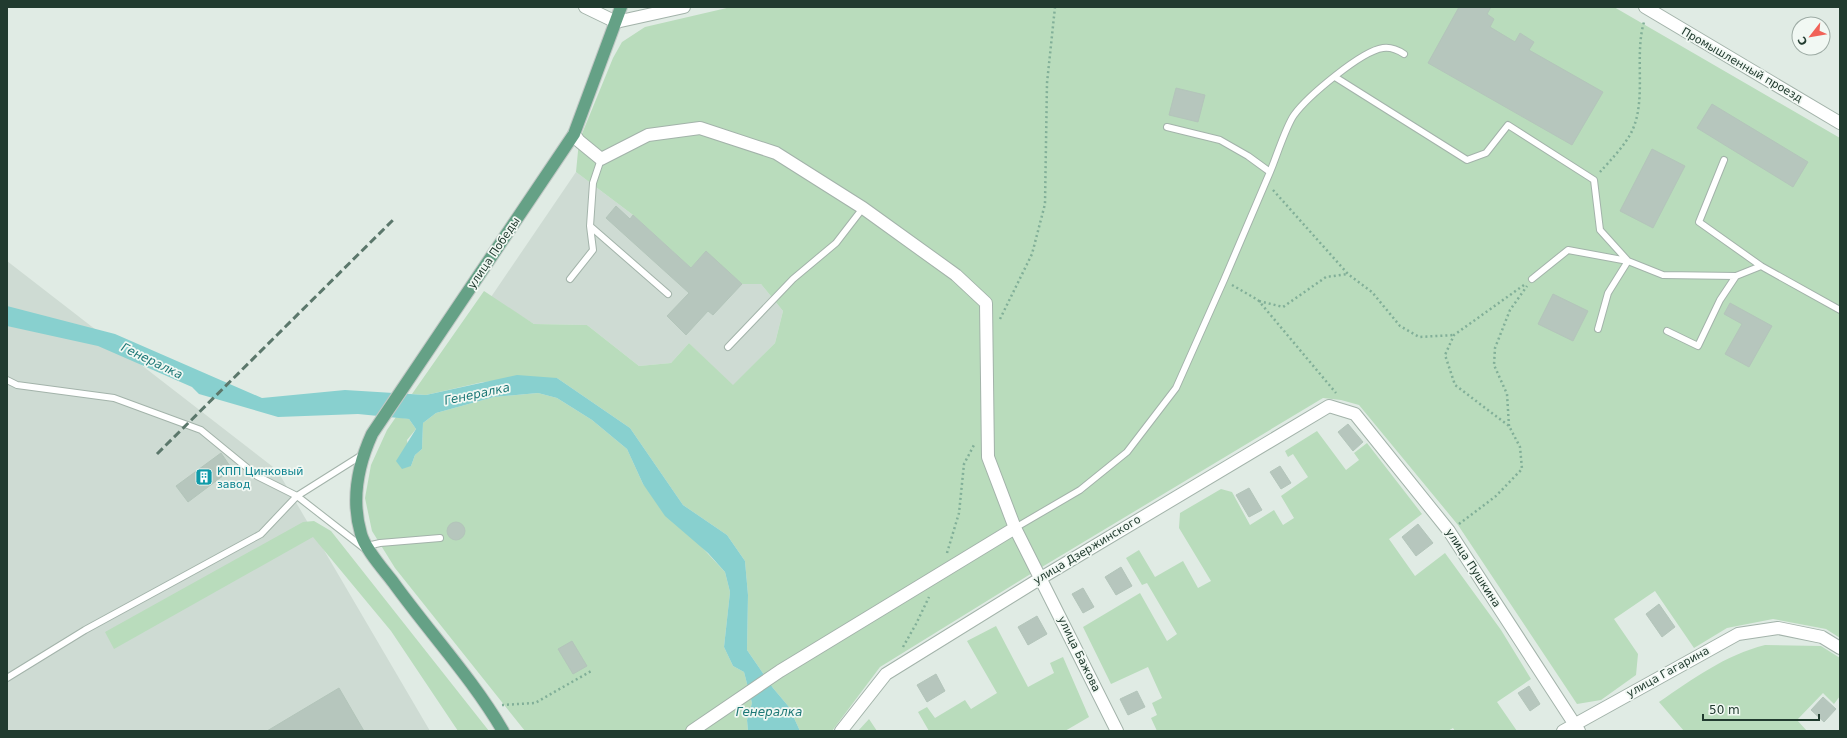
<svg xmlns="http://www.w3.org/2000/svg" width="1847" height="738" font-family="'DejaVu Sans',sans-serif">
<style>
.built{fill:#cedbd3}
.green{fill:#b9dcbc}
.water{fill:#88d0cf}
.building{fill:#b6c6bd;stroke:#b3c5ba}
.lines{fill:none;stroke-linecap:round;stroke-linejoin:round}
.service-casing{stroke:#a3b3aa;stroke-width:8}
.minor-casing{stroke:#a3b3aa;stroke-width:14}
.tertiary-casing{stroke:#a3b3aa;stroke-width:14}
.primary-casing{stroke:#c1c8c5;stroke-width:14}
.path{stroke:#81af98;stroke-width:2.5;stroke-dasharray:2 3;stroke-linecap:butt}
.service{stroke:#fff;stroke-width:6}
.minor{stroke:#fff;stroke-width:12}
.tertiary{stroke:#fff;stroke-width:12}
.primary{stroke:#65a186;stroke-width:12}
.rail{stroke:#5b776b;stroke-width:3;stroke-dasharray:8 4;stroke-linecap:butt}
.labels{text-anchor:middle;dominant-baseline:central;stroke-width:3.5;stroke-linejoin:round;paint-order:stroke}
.street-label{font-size:11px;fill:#213b2f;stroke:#f1f8f3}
.culture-label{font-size:11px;fill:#0d838f;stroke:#f1f8f3;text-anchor:start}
.water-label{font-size:12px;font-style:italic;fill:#1b7776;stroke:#f1f8f3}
</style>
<rect width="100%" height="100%" fill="#e0ebe4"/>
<path class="built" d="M576,172l57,43 58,52 15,-16 36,33h19l22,27 -8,32 -42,43 -44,-43 -18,20 -32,3 -52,-41 -53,-1 -43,-27z
M7,261l270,209 153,261h-423z"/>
<path class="green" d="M731,7h883l226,131v500l-14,-9 -53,-10 -46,9 -33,20 -39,-57 -41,28 24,35 -2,21 -35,25 -24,4 -119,-179 -99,-120 -18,-5 -18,-2 -286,172 -157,97 -48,64h-32l-11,-24 -16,-19 -26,-38 1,-55 -3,-34 -18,-26 -44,-30 -53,-77 -73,-50 -74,4 -57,13 -14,-1 72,-103 50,33 53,1 52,41 32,-3 18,-20 44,42 42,-42 8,-32 -22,-27h-19l-36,-32 -15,16 -58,-53 -57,-43 3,-31 34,-83 9,-16 23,-15z
M538,393l19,5 35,22 35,29 16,35 82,88 5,20 -6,55 9,19 11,6 8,31 -5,17 1,11h-223l-130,-163 -23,-37 -7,-33 6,-33 16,-35 9,-13 13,2 7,10 -9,11 4,26 4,-11 7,-6 1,-26 13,-10 58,-16z
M1317,431l29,39 13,-10 -5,-7 13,-10 55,71 -33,25 26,37 30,-23 56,77 30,49 -34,23 20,29h-62l-2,-3 -5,3h-291l-6,-13 6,-3 -5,-12 10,-5 -14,-31 -37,17 -28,-57 57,-34 27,48 10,-7 -30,-51 -5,2 -16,-27 13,-8 16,27 28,-16 15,27 13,-7 -32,-53 1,-15 41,-24 11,3 18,33 24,-15 9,15 11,-7 -13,-22 27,-19 -15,-23 -5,3 -3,-6z
M314,521l17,10 158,200h-31l-67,-100 -78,-94 -199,112 -9,-17 198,-110z
M996,626l32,61 26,-14 -4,-10 13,-6 26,60 -24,14h-136l-11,-19 9,-5 8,11 30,-18 6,9 26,-16 -30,-52z
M1765,645l56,1 19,12v38l-6,8 -11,-11 -26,27 10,11h-123l-25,-29c34,-23 66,-47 106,-57z
M869,719l8,12h-19z"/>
<path class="water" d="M7,306l108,28 147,64 83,-8 81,5 91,-20 40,3 73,50 53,77 44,30 18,26 3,34 -1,55 26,38 16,19 11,24h-52l-1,-11 5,-17 -8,-31 -11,-6 -9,-19 6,-55 -5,-20 -17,-19 -43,-37 -22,-32 -16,-35 -35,-29 -35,-22 -19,-5 -44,4 -58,16 -13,10 -1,26 -7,6 -4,11 -9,3 -6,-8 20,-32 -7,-10 -51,-5 -80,3 -79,-23 -7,-7 -94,-41 -91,-20z"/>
<path class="building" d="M1459,7h32l-4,7 7,5 -4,8 25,15 5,-9 14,9 -5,8 74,42 -31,53 -144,-82z
M1176,88l29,7 -7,27 -29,-7z
M1712,104l96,58 -15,25 -96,-59z
M1652,149l33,17 -32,62 -33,-17z
M616,206l14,13 3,-4 58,53 15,-17 36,33 -29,31 -5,-4 -22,24 -19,-19 22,-23 -83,-75z
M1553,294l35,17 -15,30 -35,-17z
M1730,303l42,23 -23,41 -24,-13 17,-30 -18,-10z
M1348,424l15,18 -10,9 -15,-19z
M221,453l11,16 -44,33 -12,-16z
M1280,466l11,17 -10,6 -11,-17z
M1249,488l13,22 -13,7 -13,-22z
M447 531a9 9 0 1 1 18 0a9 9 0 1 1-18 0Z
M1418,524l15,19 -17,13 -14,-19z
M1121,567l11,19 -16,9 -11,-18z
M1083,588l11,19 -11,6 -11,-19z
M1659,604l16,23 -13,10 -16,-23z
M1037,616l10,18 -19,11 -10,-18z
M572,641l15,25 -14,8 -15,-25z
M936,674l9,17 -18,11 -10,-17z
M1529,686l11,18 -10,7 -12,-18z
M339,688l25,43h-97z
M1137,691l8,16 -17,8 -8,-16z
M1823,697l13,12 -12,13 -13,-12z"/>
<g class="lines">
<g class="service-casing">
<path id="service" d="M1335,77l132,83 19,-7 22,-28 86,55 6,50 28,31 -60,-11 -36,29
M1167,127l53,13 28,16 22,16c6,-14 16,-46 24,-57 13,-18 67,-64 89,-67 7,-1 15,2 21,6
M601,159l-8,24 -3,43 78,68
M1724,160l-25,62 62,44 79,44
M570,279l23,-29 -3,-24
M1598,329l10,-36 20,-32 35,14 73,1
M1667,331l31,15 22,-46 16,-24 25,-10
M728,347l65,-68 43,-36 27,-35
M7,380l10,5 97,13 87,32 56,46 40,20 65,-41
M1015,528l65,-38 47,-38 49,-64 48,-108 46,-108
M367,546l13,-3 60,-5
M7,678l78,-48 176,-96 36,-38 68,53"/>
</g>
<g class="minor-casing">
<path id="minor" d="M585,7l31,15 68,-15
M574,134l5,7 22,18 47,-24 52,-7 76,25 87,55 93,67 30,28 2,154 27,71 102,203
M692,731l88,-60 235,-143
M841,731l45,-57 155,-96 288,-172 26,8 94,117 130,200
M1563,731l175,-97 40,-6 44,9 18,11"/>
</g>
<g class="tertiary-casing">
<path id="tertiary" d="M1645,7l195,116"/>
</g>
<g class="primary-casing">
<path id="primary" d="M503,731c-31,-53 -74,-99 -110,-149 -10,-13 -28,-33 -32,-48 -10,-34 -3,-69 11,-100l202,-300 47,-127"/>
</g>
<path class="path" d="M1600,172c10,-11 26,-28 32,-41 15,-32 2,-75 12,-109
M1273,190l75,84 24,18 28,34 19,11 35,-2
M1232,285l26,15 78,93
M1259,301l24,6 43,-30 22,-3
M1000,319l32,-65 13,-50 2,-121 8,-76
M1509,426l-2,-32 -13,-29 1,-17 15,-38 17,-24
M1459,524l37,-28 26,-27 -2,-22 -11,-21 -54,-41 -10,-30 9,-20 70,-50
M947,553l12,-40 5,-49 10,-19
M903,647l13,-23 13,-27
M502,705l33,-2 58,-33"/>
<use href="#service" class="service"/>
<use href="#minor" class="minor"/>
<use href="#tertiary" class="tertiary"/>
<use href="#primary" class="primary"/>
<path class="rail" d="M157,454l236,-234"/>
</g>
<defs>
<g id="building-square" transform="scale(0.9)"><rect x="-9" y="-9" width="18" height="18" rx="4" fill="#0f9aa8" stroke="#f1f8f3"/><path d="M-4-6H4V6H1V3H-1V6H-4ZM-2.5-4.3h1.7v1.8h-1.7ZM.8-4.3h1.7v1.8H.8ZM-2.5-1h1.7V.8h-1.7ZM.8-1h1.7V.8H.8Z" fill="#fff"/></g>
</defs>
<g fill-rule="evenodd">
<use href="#building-square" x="204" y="477"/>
</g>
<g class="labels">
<g class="street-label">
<text transform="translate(1742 65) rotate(30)">Промышленный проезд</text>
<text transform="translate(494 253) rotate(-56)">улица Победы</text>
<text transform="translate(1087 550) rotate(-31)">улица Дзержинского</text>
<text transform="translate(1473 568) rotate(57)">улица Пушкина</text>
<text transform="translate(1079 654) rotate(64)">улица Бажова</text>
<text transform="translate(1668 672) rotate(-29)">улица Гагарина</text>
</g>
<g class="culture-label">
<text x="217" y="471">КПП Цинковый<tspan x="217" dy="13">завод</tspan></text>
</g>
<g class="water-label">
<text transform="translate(152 361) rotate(26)">Генералка</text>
<text transform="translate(477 394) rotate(-12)">Генералка</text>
<text x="769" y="712">Генералка</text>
</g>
</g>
<rect width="1847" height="738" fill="none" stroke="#213b2f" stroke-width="16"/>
<g transform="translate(1811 36) rotate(239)"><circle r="19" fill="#f1f8f3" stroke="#9eaca5"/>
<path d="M0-3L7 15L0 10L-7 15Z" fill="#f16258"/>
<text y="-6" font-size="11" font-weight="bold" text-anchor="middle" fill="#213b2f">С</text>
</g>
<path d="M1703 714v6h116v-6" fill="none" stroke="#213b2f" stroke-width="2"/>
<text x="1709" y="714" font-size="12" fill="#213b2f" stroke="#f1f8f3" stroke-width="3" paint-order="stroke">50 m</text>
</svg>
